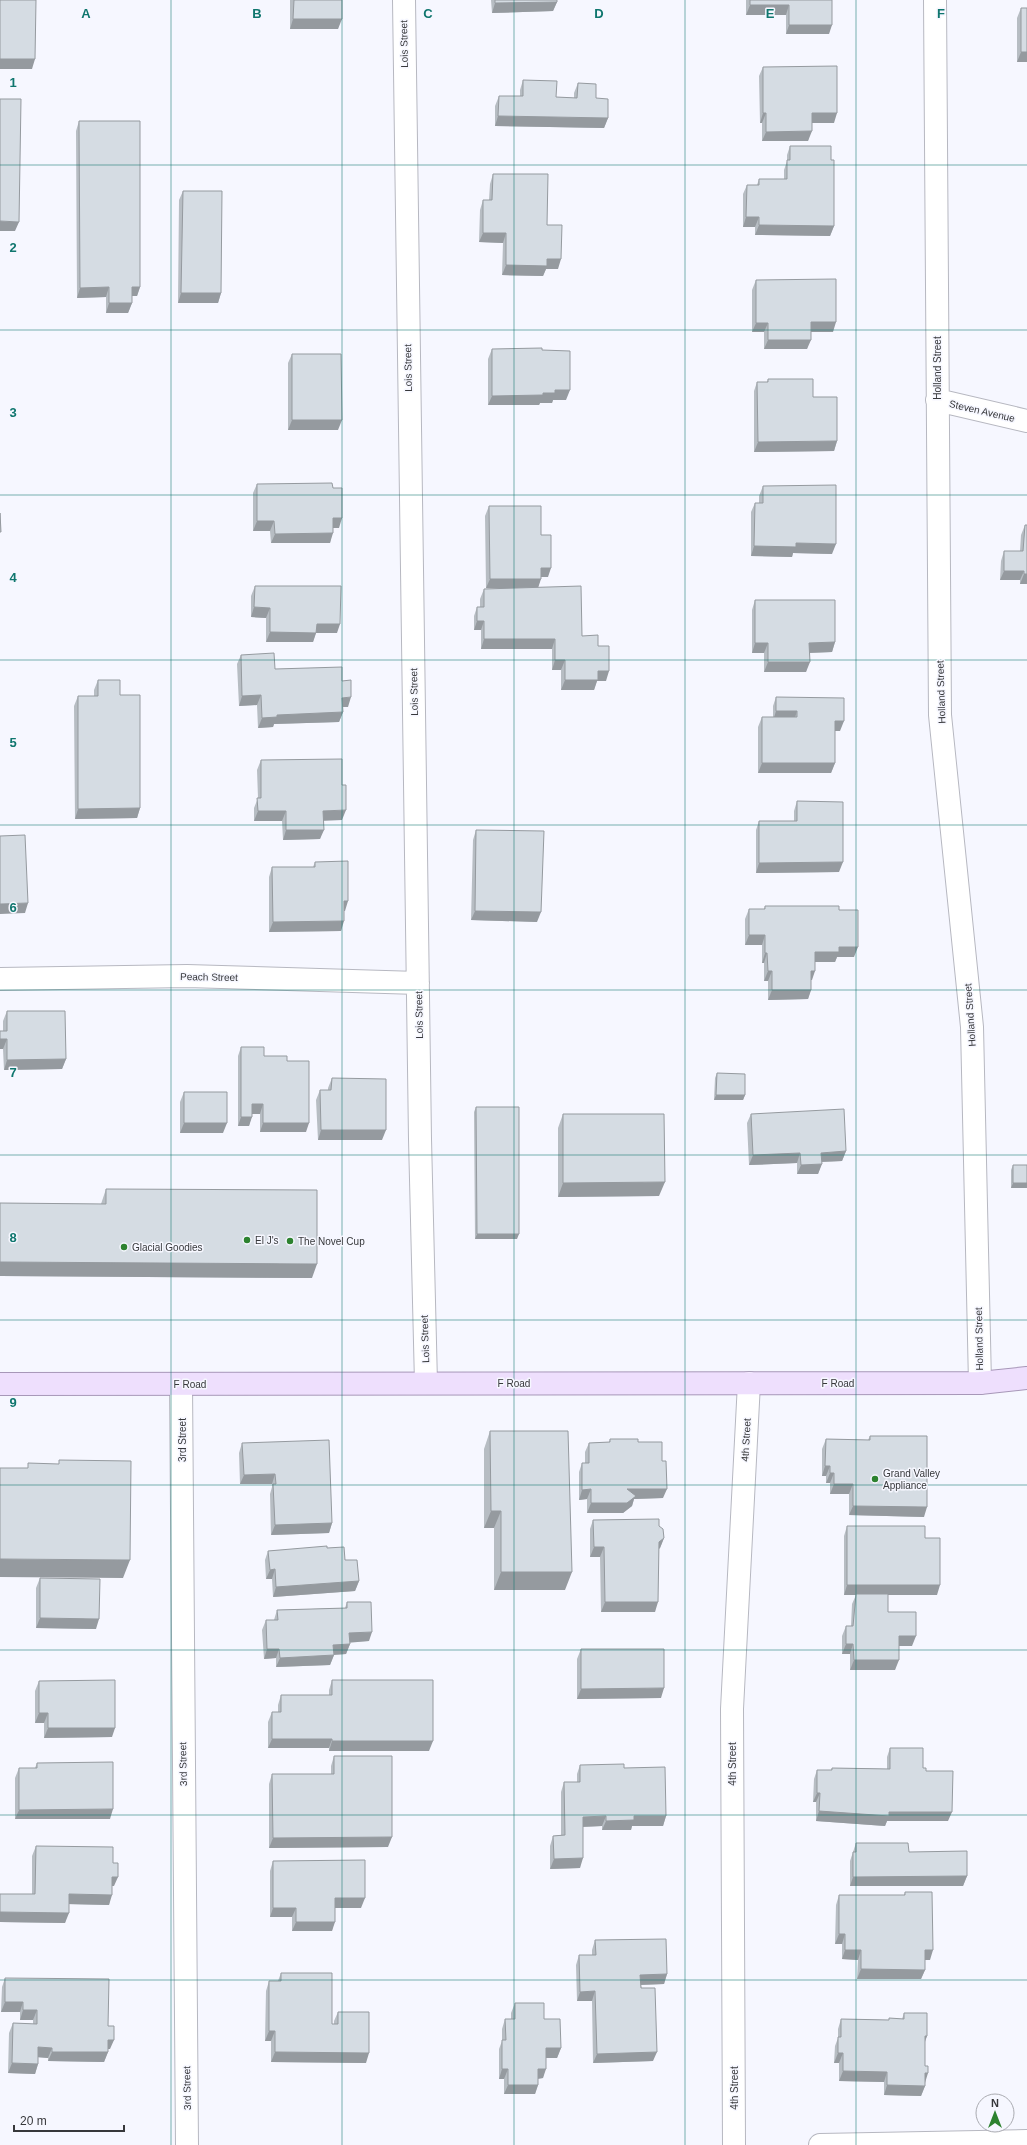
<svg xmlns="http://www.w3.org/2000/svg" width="1027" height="2145" font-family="Helvetica,sans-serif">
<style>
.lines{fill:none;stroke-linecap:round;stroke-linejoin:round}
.street-casing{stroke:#b7b8c1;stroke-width:24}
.primary-casing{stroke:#a797b8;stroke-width:24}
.street{stroke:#fff;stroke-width:22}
.primary{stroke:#eedffd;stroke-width:22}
.wall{fill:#b7bdc3}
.shaded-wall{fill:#959a9f}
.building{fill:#d5dce3;stroke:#959a9f}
.grid{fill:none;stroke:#0f766e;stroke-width:1;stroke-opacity:0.55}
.poi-dot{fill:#2d822f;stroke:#f6f7ff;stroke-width:1.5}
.labels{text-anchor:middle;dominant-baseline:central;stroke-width:3;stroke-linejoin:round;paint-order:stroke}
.street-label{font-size:10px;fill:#37383b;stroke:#f6f7ff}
.poi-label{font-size:10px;fill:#37383b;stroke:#f6f7ff;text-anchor:start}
.grid-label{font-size:13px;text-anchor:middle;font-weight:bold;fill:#0f766e;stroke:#f6f7ff;stroke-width:3;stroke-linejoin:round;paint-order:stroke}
</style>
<rect width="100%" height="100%" fill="#f6f7ff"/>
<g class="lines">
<g class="street-casing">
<path id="street" d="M404,0l16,1139 6,244
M935,0l5,715 32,312 8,356
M937,400l90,21
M0,979l187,-3 231,7
M181,1384l6,761
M734,2145l-2,-436 17,-326
M820,2145l207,-4"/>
</g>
<g class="primary-casing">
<path id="primary" d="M0,1384l980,-1 47,-5"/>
</g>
<use href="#street" class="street"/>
<use href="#primary" class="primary"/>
</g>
<path class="wall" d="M290,0h52l-4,29h-48z
M491,0h66v2l-4,9 -61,2z
M746,0h86l-3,34h-43v-19h-40z
M1021,8l6,54h-10v-44z
M763,67l71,56h-22l-4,18h-46v-18h-2l-1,-47z
M523,80l33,17 18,1v-5l4,-10 30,35 -4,10 -109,-2v-20l4,-10h21v-6z
M79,121l61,166 -3,9h-5v7l-4,10h-22v-16l-29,1 -1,-167z
M790,146l41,14 3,66 -4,10 -75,-1v-8h-12v-33l4,-9h10l2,-6h25v-9l3,-9v-6z
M493,174l54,51 11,44h-12l-3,7 -41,-1 1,-32 -24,-1 1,-32 3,-10h6l1,-16z
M183,191l38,102 -3,10h-40l1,-103z
M756,280l77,52h-22l-4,17h-43v-17h-12v-42z
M492,349l50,1 24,50h-13l-1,3h-12l-1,2h-51v-46z
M292,354l46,76h-50v-67z
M768,379l45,18 24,44 -3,10 -80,1v-61l3,-9h10z
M257,484l82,44h-6l-3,15h-59l-1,-12h-17v-38z
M763,486l69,68 -39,-1 -1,4 -41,-1v-44l4,-9h4v-7z
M489,506l52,29 7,42h-7l-3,10 44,49 16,10 8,35h-9l-3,9h-33v-20h-9v-21h-71v-19h-7v-14l3,-9h3v-8l4,-10 18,-1h-16l-1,-72z
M1025,525l2,59h-7v-4h-20l1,-19 3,-10h16l1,-16z
M255,586l82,47h-21l-3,9h-47v-24l-15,-1v-21z
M755,600l80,42 -3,10 -22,1 -4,19h-42v-19h-12v-43z
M241,655l34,14 67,12 6,26h-5v5l-4,10 -65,2 -1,3 -15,1 -1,-23 -18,1 -2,-42z
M98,680l22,15 20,113 -3,10 -62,1 -1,-113 4,-10h16v-6z
M776,697l64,34h-5v32l-4,10h-73v-46l4,-10h11v-11z
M261,760l81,60h-18l-4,19 -37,1 -1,-19h-28v-13l4,-10 -1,-28z
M797,801l42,71 -83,1v-43l3,-9h35v-10z
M476,830l61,92 -66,-2 2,-80z
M315,862l30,49h-1l-3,20 -72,1v-55l3,-10h41z
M765,906l74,4 15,47h-17l-2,5h-20l-4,18v10l-3,9 -40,1v-19h-4v-18h-2v-18h-17v-26l4,-10h15z
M7,1011l59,48 -4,10 -58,1 -1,-21h-3l3,-18v-10z
M241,1047l23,9 23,5 19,71h-46v-18h-8l-3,12h-11v-70z
M717,1073l28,22 -2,5h-29l1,-22z
M332,1078l50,62h-64l-2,-40 4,-10h8v-2z
M184,1092l39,41h-43v-31z
M476,1107l41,132h-42l-1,-127z
M563,1114l96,82 -101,1v-69z
M751,1114l95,37 -4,10 -20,1 -4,12h-21v-11l-48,2 -2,-42z
M1013,1165h14v23h-16v-18z
M106,1189l206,89 -312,-2v-73l101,1z
M490,1431l75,159h-71v-62h-10v-79z
M870,1436l54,81 -75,-2v-21h-19v-11h-4v-7h-4v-27l4,-10 42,1z
M610,1439l28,3 24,19 1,37 -29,1 -2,7 -9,7h-36v-14l-8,1v-28l3,-9h3v-11l4,-9 20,-1z
M242,1443l90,80 -3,10 -58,2 -1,-41 2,-7v-3h-32l-1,-31z
M593,1520l66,6 5,12 -4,10 -1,1 -4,63h-54l-1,-55h-10v-28z
M847,1526l78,12 12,57h-49v17l24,34h-13l-4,24h-45v-16h-8v-18l4,-10h5l1,-22 4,-9h-12v-59z
M327,1548l18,12 14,21 -4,10 -82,6 -1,-18h-6l-1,-19 3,-9z
M40,1578l56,51 -60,-1v-40z
M347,1602l22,39 -19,1v2l-4,10 -12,1 -4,10 -54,2v-9l-12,1 -2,-29 4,-10h8l3,-10 68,-2z
M581,1649l80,49 -84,1v-40z
M332,1680l97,71h-100v-3h-61v-26l4,-10h6v-7l3,-10h48v-5z
M39,1681l73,56 -68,1v-15h-9v-32z
M890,1748l36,23 22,50h-61l-2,5 -69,-5v-19h-3l1,-23 3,-9h14l1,-2 55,1v-12z
M334,1756l54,91 -119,1v-64l3,-10h59v-8z
M37,1763l73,56h-95v-41l4,-10h16z
M580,1765l44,3 42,48 -3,10h-31l-1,4h-29v-4l-19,1 -3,41 -30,1v-23l3,-10 8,-1v-43l3,-10h13v-8z
M856,1843l111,33 -4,10h-113v-25z
M36,1846l77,17 1,23h-2l-3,19 -40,-1 -4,19 -65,-1v-28h32v-38z
M273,1861l88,47h-26l-3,23h-40v-14h-22v-46z
M905,1892l25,68h-5v10l-4,9h-64l1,-19 -16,-1v-15h-7l1,-39 3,-10h65z
M595,1940l72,34 -3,10 -23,1 12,76 -60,2 -1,-62h-15l-1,-36 3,-10h13v-5z
M281,1973l51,51h2v-3l4,-9 28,51 -95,-1v-21h-6l1,-50 3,-10h9z
M5,1978l103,48 2,23h-2v3l-4,10 -56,-1v-3l-10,-1v7l-3,10 -27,-1 1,-40 4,-10 20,1v-4h-13v-8h-19l1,-25z
M515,2003l29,16 17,29 -4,10h-11l-3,20 -5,1v6l-3,9h-31v-15h-5v-30l3,-8v-12l3,-10h6v-6z
M904,2013l23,23 -2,6v44l-4,10 -37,-1v-13l-45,-1v-18h-5l1,-17 3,-8v-9l3,-10 48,1v-2l13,1z"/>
<path class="shaded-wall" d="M557,2l-4,9 -61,2 3,-10z
M750,5h39l-3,10h-40z
M293,19h49l-4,10h-48z
M789,25h43l-3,9h-43z
M1021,52h6v10h-10z
M0,59h35l-3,10h-32z
M763,113h3l-4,10h-2z
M812,113h25l-3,10h-26z
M498,116l110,2 -4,10 -109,-2z
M812,131l-4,10h-46l4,-9z
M746,217h13l-4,10h-12z
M0,221l19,1 -4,9h-15z
M759,225l75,1 -4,10 -75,-1z
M483,233h23l-3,10 -24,-1z
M547,259h14l-3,10h-12l-3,7 -41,-1 4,-10z
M109,287l-3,10 -29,1 3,-10z
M132,287h8l-3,9h-9z
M181,293h40l-3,10h-40z
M109,303h23l-4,10h-22z
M811,322h25l-3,10h-26z
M756,323h12l-4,9h-12z
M768,340h43l-4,9h-43z
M555,390h15l-4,10h-13l-1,3h-12l-1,2h-51l4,-9 51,-3z
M292,420h50l-4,10h-50z
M837,441l-3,10 -80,1 4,-10z
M333,518h9l-3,10h-9z
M257,521h17l-4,10h-17z
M333,533l-3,10h-59l4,-9z
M796,543l40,1 -4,10 -39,-1 -1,4 -41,-1 3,-10z
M541,568h10l-3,9h-10z
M1004,571h20l-4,9h-20z
M1024,574h3v10h-7z
M490,579h51l-3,9h-52z
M254,607l16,1 -4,10 -15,-1z
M477,621h7l-3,9h-7z
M317,624h23l-3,9h-21l-3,9h-47l4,-10z
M484,639h71l-3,10h-71z
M835,642l-3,10 -26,1 3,-10z
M755,643h13l-4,10h-12z
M555,660h10l-4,10h-9z
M768,662h42l-4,10h-42z
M598,671h11l-3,10h-9l-3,9h-33l4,-10z
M261,695l-4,10 -18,1 3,-10z
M351,697l-3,10h-9l3,-9z
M776,711h21l-3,10h-21z
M343,712l-4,10 -65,2 -1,3 -15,1 4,-10 15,-3z
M835,721h9l-4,10h-9z
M762,763h73l-4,10h-73z
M140,808l-3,10 -62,1 3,-10z
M346,810l-4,10 -22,1 3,-10z
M258,811h28l-4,10h-28z
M286,830h38l-4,9 -37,1z
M843,862l-4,10 -83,1 3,-10z
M344,901h4l-3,10h-5z
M28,903l-3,10 -25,1v-10z
M475,911l66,1 -4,10 -66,-2z
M344,921l-3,10 -72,1 4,-10z
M749,935h16l-3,10h-17z
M839,947h19l-4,10h-17l-2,5h-23l3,-10z
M765,953h2l-3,10h-2z
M768,971h4l-4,10h-4z
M811,971h4l-3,9h-5z
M772,990h39l-3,9 -40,1z
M0,1039h7l-4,10h-3z
M66,1059l-4,10 -58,1 3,-10z
M716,1095h29l-2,5h-29z
M252,1104h11l-3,10h-11z
M241,1117h11l-3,9h-11z
M184,1123h43l-4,10h-43z
M263,1123h46l-3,9h-46z
M321,1130h65l-4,10h-64z
M846,1151l-4,10 -24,1 3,-9z
M800,1153l-3,10 -48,2 4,-10z
M822,1164l-4,10h-21l4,-9z
M665,1182l-6,14 -101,1 5,-14z
M1013,1183h14v5h-16z
M477,1234h42l-2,5h-42z
M0,1262l317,2 -5,14 -312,-2z
M825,1466h5l-4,10h-4z
M830,1473h4l-4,10h-4z
M275,1474l-3,10h-32l4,-9z
M834,1484h19l-4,10h-19z
M591,1489l-4,10 -8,1 3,-10z
M627,1489h40l-4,9 -29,1 -2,7 -9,7h-36l4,-10z
M853,1506l74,1 -3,10 -75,-2z
M491,1511h10l-7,17h-10z
M332,1523l-3,10 -58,2 4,-10z
M664,1538l-4,10 -5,3 4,-9z
M594,1547h10l-4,10h-10z
M0,1559l130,1 -7,18 -123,-1z
M275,1569l-3,10h-6l4,-9z
M501,1572h71l-7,18h-71z
M359,1581l-4,10 -82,6 3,-10z
M847,1585h93l-3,10h-93z
M605,1602h53l-3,10h-54z
M40,1618l59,1 -3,10 -60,-1z
M372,1632l-3,9 -23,2 3,-10z
M899,1636h17l-4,10h-17z
M350,1644l-4,10 -16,1 3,-10z
M846,1644h7l-3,10h-8z
M267,1649h12l-3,9 -12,1z
M334,1655l-4,10 -54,2 4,-9z
M854,1660h45l-4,10h-45z
M664,1688l-3,10 -84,1 4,-10z
M39,1713h9l-4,10h-9z
M48,1728h67l-3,9 -68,1z
M272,1739h60l-3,9h-61z
M332,1741h101l-4,10h-100z
M817,1793h3l-4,9h-3z
M113,1809l-3,10h-95l4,-9z
M819,1811l70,1h63l-4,9h-61l-2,5 -69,-5z
M606,1816l-4,10 -23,1 4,-10z
M634,1816h32l-3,10h-31l-1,4h-29l4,-9z
M392,1837l-4,10 -119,1 4,-10z
M583,1858l-3,10 -30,1 4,-10z
M967,1876l-4,10h-113l3,-9z
M112,1877h6l-4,9h-5z
M69,1894l43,1 -3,10 -44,-1z
M335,1898h30l-4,10h-29z
M273,1908h23l-4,9h-22z
M0,1912l69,1 -4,10 -65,-1z
M296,1922h39l-3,9h-40z
M839,1934h6l-3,10h-7z
M845,1950h16l-3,10 -16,-1z
M925,1950h8l-3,10h-9z
M861,1969l64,1 -4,9h-64z
M667,1974l-3,10 -27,1 3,-10z
M595,1991l-3,10h-15l3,-9z
M5,2002h18l-3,10h-19z
M23,2010h14l-4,10h-13z
M269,2031h6l-4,10h-6z
M925,2036h2l-4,10z
M108,2040h6l-4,9h-5z
M38,2047l14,1 -4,10 -13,-1z
M546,2048h15l-4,10h-14z
M52,2052h56l-4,10 -56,-1z
M275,2052l94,1 -3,10 -95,-1z
M657,2052l-4,9 -60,2 4,-9z
M838,2053h5l-4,10h-5z
M12,2063l26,1 -3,10 -27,-1z
M502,2069h6l-4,10h-5z
M538,2069h8l-3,9 -8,1z
M843,2071l44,1 -3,10 -45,-1z
M925,2073h3l-3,10z
M508,2085h30l-3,9h-31z
M887,2085l38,1 -4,10 -37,-1z"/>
<path class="building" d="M0,0h36l-1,59h-35z
M294,0h48v19h-49z
M495,0h62v2l-62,1z
M750,0h82v25h-43v-20h-39z
M1021,8h6v44h-6z
M837,66v47h-25v18l-46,1v-19h-3v-46z
M523,80l34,1 -1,16 21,1 1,-15 18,1v14l12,1v19l-110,-2 1,-20h24z
M0,99h21l-2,123 -19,-1z
M79,121h61v166h-8v16h-23v-16l-29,1z
M790,146h41v14h3v66l-75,-1v-8h-13l1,-32h12v-6h28v-19h3z
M493,174h55l-1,51h15l-1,34h-14v7l-41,-1v-32h-23v-33h9z
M183,191h39l-1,102h-40z
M836,279v43h-25v18h-43v-17h-12v-43z
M542,348v2l28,1v39h-15v3h-12v2l-51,1v-47z
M292,354h49l1,66h-50z
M768,379h45v18h24v44l-79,1 -1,-60h11z
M332,483l1,5h9v30h-9v15l-58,1 -1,-13h-17v-37z
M836,485v59l-40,-1v4l-42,-1 1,-43h8v-17z
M489,506h52v29h10v33h-10v11h-51z
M0,513l1,19h-1z
M1025,525h2v49h-3v-3h-20v-20h19z
M255,586h86l-1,38h-23l-1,9 -46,-1v-24l-16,-1z
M581,586l1,50 16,-1v11h11v25h-11v9h-33v-20h-10v-21h-71v-18h-7v-14h7v-18z
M755,600h80v42l-26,1 1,19h-42v-19h-13z
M274,653l1,16 67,-2v14l9,-1v17l-9,1 1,14 -66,3v2l-15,1 -1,-23 -19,1 -1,-41z
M98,680h22v15h20v113l-62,1v-113h20z
M776,697l68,1v23h-9v42h-73v-46h35v-6h-21z
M342,759v26h4v25l-23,1 1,19h-38v-19h-28l-1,-13h4v-38z
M797,801l46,1v60l-84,1v-42h38z
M476,830l68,1 -3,81 -66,-1z
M25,835l3,68 -28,1v-68z
M348,861v40h-4v20l-71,1 -1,-55h43v-5z
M765,906h74v4h19v37h-19v5h-24v19h-4v19h-39v-19h-4l-1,-18h-2v-18h-16v-26h16z
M7,1011h58l1,48 -59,1v-21h-7v-8h7z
M241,1047h23v9h23v5h22v62h-46v-19h-11v13h-11z
M717,1073l28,1v21h-29z
M332,1078l54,1v51h-65l-1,-40h11z
M184,1092h43v31h-43z
M476,1107h43v127h-42z
M844,1109l2,42 -25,2 1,11 -21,1 -1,-12 -47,2 -2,-41z
M563,1114h101l1,68 -102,1z
M1013,1165h14v18h-14z
M106,1189l211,1v74l-317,-2v-59l106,1z
M490,1431h78l4,141h-71v-61h-10z
M870,1436h57v71l-74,-1v-22h-19v-11h-4v-7h-5l1,-27 44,1z
M610,1439h28v3h24v19h4l1,28h-40l9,7 -9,7h-36v-14l-9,1v-27h7v-20l21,-1z
M329,1440l3,83 -57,2 -2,-41h3l-1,-10 -31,1 -2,-32z
M59,1460l72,1 -1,99 -130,-1v-91h28v-5l31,1z
M659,1519v7l4,3 1,9 -5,4 -1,60h-53l-1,-55h-10l-1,-27z
M847,1526h78v12h15v47h-93z
M327,1546v2l17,-1 1,13h12l2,21 -83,6 -1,-18 -5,1 -2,-19z
M40,1578l60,1 -1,40 -59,-1z
M856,1594h32v18h28v24h-17v24h-45l-1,-16h-7v-18h7z
M347,1602h24l1,30 -23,1 1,11 -17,1 1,10 -54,3 -1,-9h-12l-1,-29h12l-1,-10 70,-2z
M581,1649h83v39l-83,1z
M115,1680v48h-67v-15h-9v-32z
M332,1680h101v61h-101v-2h-60v-27h9v-17h51z
M890,1748h33v20h3v3h27l-1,41h-63v4l-70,-5 1,-18h-3v-23h15v-2l58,1z
M334,1756h58v81l-119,1 -1,-64h62z
M113,1762v47l-94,1v-42h18v-5z
M624,1764v4l41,-1 1,49h-32v4l-28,1v-5l-23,1v41l-29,1 -1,-23 12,-1 -1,-53h16v-17z
M856,1843h52l1,9 58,-1v25l-114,1v-25h3z
M36,1846l77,1v16h5v14h-6v18l-43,-1v19l-69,-1v-18h35z
M365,1860v38h-30v24h-39v-14h-23v-47z
M905,1892h27l1,58h-8v20l-64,-1v-19h-16v-16h-6v-39h66z
M666,1939l1,35 -27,1 1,13h14l2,64 -60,2 -2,-63 -15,1 -1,-37h17l-1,-15z
M281,1973h51v51h6v-12h31v41l-94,-1v-21h-6v-50h12z
M5,1978l104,1 -1,47h6v14h-6v12h-56v-4l-14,-1v17l-26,-1 1,-40 24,1v-14h-14v-8h-18z
M515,2003h29v16h16l1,29h-15v21h-8v16h-30v-16h-6v-29h4l-1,-21h10z
M904,2013h23v23h-2v30h3v7h-3v13l-38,-1v-13l-44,-1v-18h-5v-16h3v-18l48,1v-2l15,1z"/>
<path class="grid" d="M171,0v2145M342,0v2145M514,0v2145M685,0v2145M856,0v2145M0,165h1027M0,330h1027M0,495h1027M0,660h1027M0,825h1027M0,990h1027M0,1155h1027M0,1320h1027M0,1485h1027M0,1650h1027M0,1815h1027M0,1980h1027"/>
<g class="poi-dot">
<circle cx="247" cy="1240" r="4"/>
<circle cx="290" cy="1241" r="4"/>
<circle cx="124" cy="1247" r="4"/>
<circle cx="875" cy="1479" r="4"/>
</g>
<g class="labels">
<g class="street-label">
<text transform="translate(404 44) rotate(-91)">Lois Street</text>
<text transform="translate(408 368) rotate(-91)">Lois Street</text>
<text transform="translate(937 368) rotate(-90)">Holland Street</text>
<text transform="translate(982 411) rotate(13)">Steven Avenue</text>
<text transform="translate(414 692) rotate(-91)">Lois Street</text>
<text transform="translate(941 692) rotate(-92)">Holland Street</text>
<text transform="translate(209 977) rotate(1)">Peach Street</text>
<text transform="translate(419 1015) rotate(-91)">Lois Street</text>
<text transform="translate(970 1015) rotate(-94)">Holland Street</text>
<text transform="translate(425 1339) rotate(-92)">Lois Street</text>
<text transform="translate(979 1339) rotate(-91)">Holland Street</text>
<text x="514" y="1383">F Road</text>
<text x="838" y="1383">F Road</text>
<text x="190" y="1384">F Road</text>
<text transform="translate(182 1440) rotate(-90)">3rd Street</text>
<text transform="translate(746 1440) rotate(-87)">4th Street</text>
<text transform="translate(183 1764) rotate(-91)">3rd Street</text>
<text transform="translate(732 1764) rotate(-90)">4th Street</text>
<text transform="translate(187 2088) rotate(-91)">3rd Street</text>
<text transform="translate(734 2088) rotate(-90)">4th Street</text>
</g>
<g class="poi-label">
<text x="255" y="1240">El J's</text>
<text x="298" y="1241">The Novel Cup</text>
<text x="132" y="1247">Glacial Goodies</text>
<text x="883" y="1473">Grand Valley<tspan x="883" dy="12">Appliance</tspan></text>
</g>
</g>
<g class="grid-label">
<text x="86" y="18">A</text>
<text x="257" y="18">B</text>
<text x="428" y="18">C</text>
<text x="599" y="18">D</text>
<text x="770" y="18">E</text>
<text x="941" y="18">F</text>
<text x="13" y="87">1</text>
<text x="13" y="252">2</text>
<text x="13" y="417">3</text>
<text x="13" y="582">4</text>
<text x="13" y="747">5</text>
<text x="13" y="912">6</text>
<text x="13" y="1077">7</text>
<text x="13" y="1242">8</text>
<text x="13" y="1407">9</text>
</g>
<g transform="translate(995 2113)"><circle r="19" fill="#f6f7ff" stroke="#aaabb1"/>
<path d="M0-3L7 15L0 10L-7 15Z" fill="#2d822f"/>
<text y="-6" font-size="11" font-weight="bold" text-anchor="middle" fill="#37383b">N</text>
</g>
<path d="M14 2125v6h110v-6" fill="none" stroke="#37383b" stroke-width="2"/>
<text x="20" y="2125" font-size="12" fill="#37383b" stroke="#f6f7ff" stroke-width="3" paint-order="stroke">20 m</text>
</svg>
